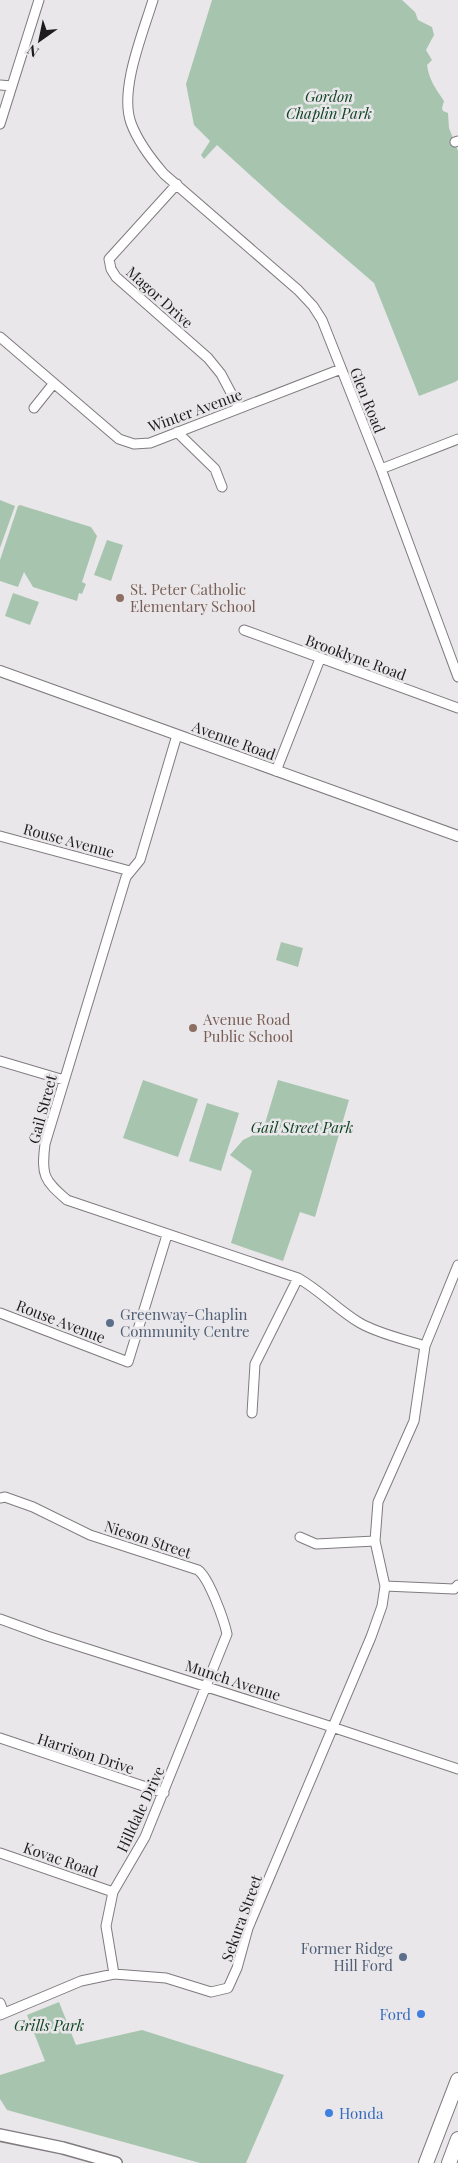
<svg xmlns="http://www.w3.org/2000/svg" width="458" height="2163" font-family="'Playfair Display',serif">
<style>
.green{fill:#a7c5ae}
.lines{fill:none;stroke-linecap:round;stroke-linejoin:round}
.minor-casing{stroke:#7f7b7f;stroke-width:11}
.tertiary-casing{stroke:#7f7b7f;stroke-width:12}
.secondary-casing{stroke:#7f7b7f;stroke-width:14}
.primary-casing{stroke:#7f7b7f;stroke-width:16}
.minor{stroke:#fff;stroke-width:9}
.tertiary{stroke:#fff;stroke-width:10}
.secondary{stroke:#fff;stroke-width:11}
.primary{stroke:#fff;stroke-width:14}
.education-dot{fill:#8d6e63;stroke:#eae7eb;stroke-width:2}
.service-dot{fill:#5c6f8a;stroke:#eae7eb;stroke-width:2}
.shop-dot{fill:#3f7fe0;stroke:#eae7eb;stroke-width:2}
.labels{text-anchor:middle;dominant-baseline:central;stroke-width:5;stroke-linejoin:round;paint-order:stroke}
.park-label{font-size:15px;font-style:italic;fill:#0e4323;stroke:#eae7eb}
.street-label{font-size:15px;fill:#1e1d1e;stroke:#eae7eb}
.education-label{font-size:15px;fill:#785e54;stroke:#eae7eb;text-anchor:start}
.service-label{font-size:15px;fill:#4e5e75;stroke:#eae7eb;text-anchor:start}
.shop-label{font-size:15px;fill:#366cbe;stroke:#eae7eb;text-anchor:end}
</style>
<rect width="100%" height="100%" fill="#eae7eb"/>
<path class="green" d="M212,0h190l13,12 3,8 14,7 2,8 -8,15 6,10 -5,5c2,15 9,24 17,36l-2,7 1,3 5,2 1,15 9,23v229l-3,2 -36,14 -45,-113 -92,-79 -65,-59 -13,14 -3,-4 9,-14 -16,-16 -8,-41z
M0,500l15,6 -15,42z
M20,505l71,22 6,9 -15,46 4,2 -4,10 -3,-1 -2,8 -44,-14 -9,-15 -6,15 -18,-6v-21l18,-54z
M107,540l16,5 -12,36 -17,-6z
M13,593l26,9 -9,23 -25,-9z
M281,942l22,6 -5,19 -22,-7z
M143,1080l55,19 -20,58 -55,-19z
M278,1080l71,20 -34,117 -15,-5 -17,49 -52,-18 21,-72 -22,-16 13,-15 20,-10z
M207,1103l32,10 -18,58 -32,-10z
M59,2002l17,43 66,-15 142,45 -38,88h-46l-193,-53 -7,-11v-24l45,-14 -18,-46z"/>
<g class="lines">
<g class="minor-casing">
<path id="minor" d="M153,0c-10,33 -34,90 -22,123 7,19 20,36 33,51l134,116 15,16 9,14 59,149 77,208
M0,85l12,1
M0,124l39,-124
M455,142l3,-1
M177,184l-68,75 2,10 5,8 92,81 13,16 18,34
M0,337l119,102 15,5 16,-1 191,-74
M34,408l20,-25
M177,432l38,37 7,18
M381,469l77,-30
M244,630l214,78
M177,735l-37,125 -14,17 -81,267c-4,32 -1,36 22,56l231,78c23,13 40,32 62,45 19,11 44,16 65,23
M276,771l44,-112
M0,836l130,35
M0,1061l64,19
M0,1313l128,49 39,-127
M252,1413l3,-49 43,-86
M0,1498l5,-1 28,10 57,28 108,35c11,8 26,50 29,64l-82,203 -32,55 -7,34 8,48
M300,1537l16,7 59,-3
M385,1586l69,3 4,-4
M0,1619l47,17 276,88 135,45
M0,1738l164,55
M0,1853l113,39
M0,2003l4,10
M0,2015l81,-34 33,-7 52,4 45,14 17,-4 9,-20 11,-40 123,-291 11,-31 3,-20 -10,-45 3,-39 36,-81 11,-75 33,-81"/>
</g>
<g class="tertiary-casing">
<path id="tertiary" d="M0,671l458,165"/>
</g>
<g class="secondary-casing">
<path id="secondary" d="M0,2135l63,13 53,15"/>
</g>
<g class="primary-casing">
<path id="primary" d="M426,2163l32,-83
M449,2163l9,-24"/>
</g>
<use href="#minor" class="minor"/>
<use href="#tertiary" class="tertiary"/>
<use href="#secondary" class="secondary"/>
<use href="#primary" class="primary"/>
</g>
<g class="education-dot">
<circle cx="120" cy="598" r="5"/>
<circle cx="193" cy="1028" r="5"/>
</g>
<g class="service-dot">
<circle cx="110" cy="1323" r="5"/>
<circle cx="403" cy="1957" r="5"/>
</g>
<g class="shop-dot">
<circle cx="421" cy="2014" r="5"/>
<circle cx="329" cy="2113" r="5"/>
</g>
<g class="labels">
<g class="park-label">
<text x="329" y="96">Gordon<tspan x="329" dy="17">Chaplin Park</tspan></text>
<text x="302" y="1127">Gail Street Park</text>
<text x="49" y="2025">Grills Park</text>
</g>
<g class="street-label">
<text transform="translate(160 297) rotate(42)">Magor Drive</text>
<text transform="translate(368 400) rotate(68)">Glen Road</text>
<text transform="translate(195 410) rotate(-20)">Winter Avenue</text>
<text transform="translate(356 657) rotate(20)">Brooklyne Road</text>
<text transform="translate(234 740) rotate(20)">Avenue Road</text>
<text transform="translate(69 840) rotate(15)">Rouse Avenue</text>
<text transform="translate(42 1109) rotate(-75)">Gail Street</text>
<text transform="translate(61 1321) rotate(21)">Rouse Avenue</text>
<text transform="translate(148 1539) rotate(18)">Nieson Street</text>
<text transform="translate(233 1680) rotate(18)">Munch Avenue</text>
<text transform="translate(86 1753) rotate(18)">Harrison Drive</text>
<text transform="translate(140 1809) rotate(-65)">Hilldale Drive</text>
<text transform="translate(61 1859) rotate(19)">Kovac Road</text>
<text transform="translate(241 1918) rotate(-70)">Sekura Street</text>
</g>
<g class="education-label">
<text x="130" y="589">St. Peter Catholic<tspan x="130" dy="17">Elementary School</tspan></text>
<text x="203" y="1019">Avenue Road<tspan x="203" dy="17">Public School</tspan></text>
</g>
<g class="service-label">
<text x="120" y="1314">Greenway-Chaplin<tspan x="120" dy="17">Community Centre</tspan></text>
<text x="393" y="1948" text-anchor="end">Former Ridge<tspan x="393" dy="17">Hill Ford</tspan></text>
</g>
<g class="shop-label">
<text x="411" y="2014">Ford</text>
<text x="339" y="2113" text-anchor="start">Honda</text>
</g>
</g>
<g transform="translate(40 40) rotate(213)" stroke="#eae7eb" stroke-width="4" paint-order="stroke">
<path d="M0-4L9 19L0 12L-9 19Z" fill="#1e1d1e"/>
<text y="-8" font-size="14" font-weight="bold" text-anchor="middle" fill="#1e1d1e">N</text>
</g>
</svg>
